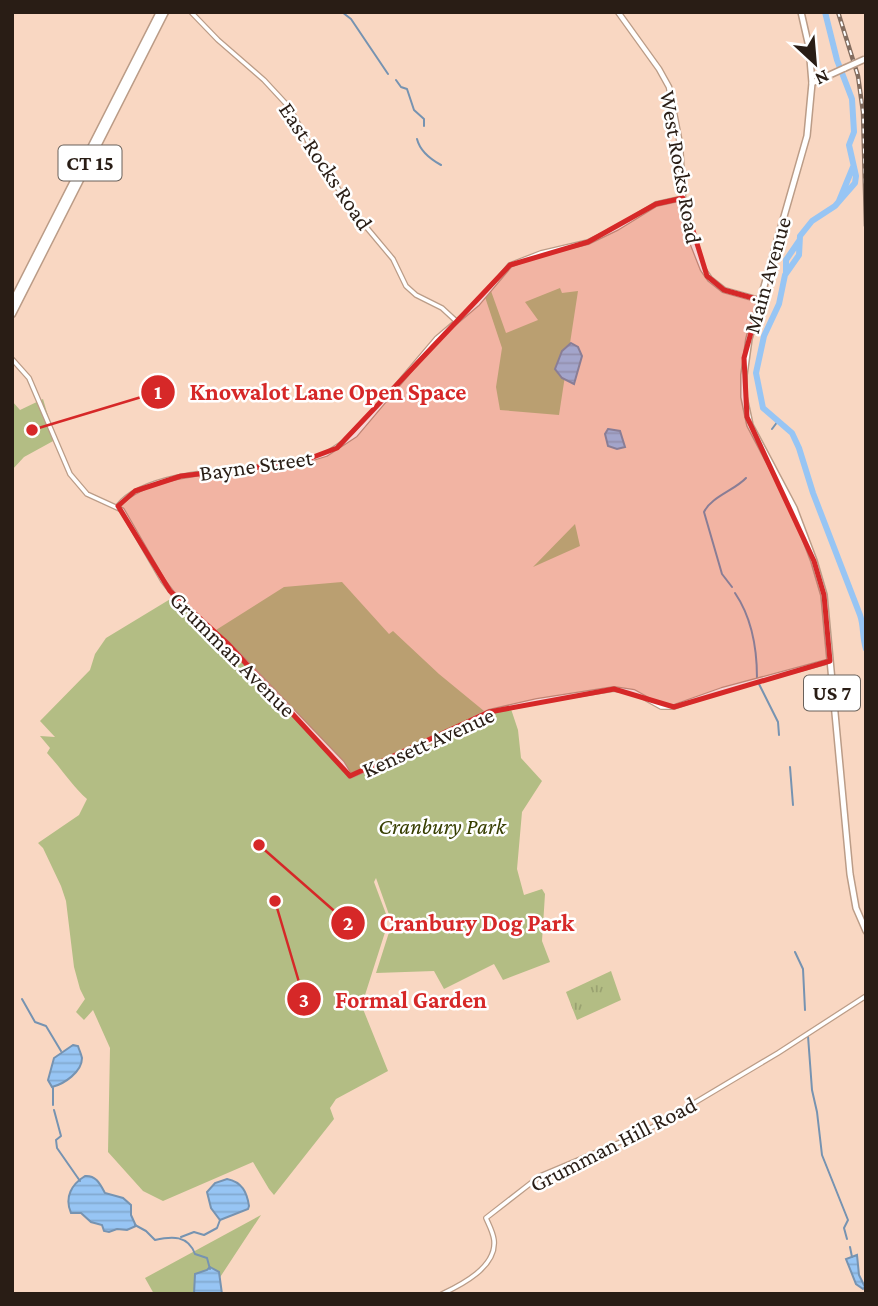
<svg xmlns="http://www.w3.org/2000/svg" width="878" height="1306" font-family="'Crimson Pro',serif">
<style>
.grass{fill:url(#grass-tufts)}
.green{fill:#b3bd84}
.water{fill:url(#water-rules);stroke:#7693b1;stroke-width:2}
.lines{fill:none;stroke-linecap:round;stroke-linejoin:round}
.stream{stroke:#7693b1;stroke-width:2}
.river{stroke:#97c5f4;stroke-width:6}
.tertiary-casing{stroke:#bb9c87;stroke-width:6}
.secondary-casing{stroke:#bb9c87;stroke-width:7}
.primary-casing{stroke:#bb9c87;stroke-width:8}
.trunk-casing{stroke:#bb9c87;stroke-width:8}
.motorway-casing{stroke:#bb9c87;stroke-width:9}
.tertiary{stroke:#fff;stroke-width:3.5}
.secondary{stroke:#fff;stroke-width:4.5}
.primary{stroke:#fff;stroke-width:5}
.trunk{stroke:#fff;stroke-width:5}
.motorway{stroke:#fff;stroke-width:6}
.rail-casing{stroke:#836d5f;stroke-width:4.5}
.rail{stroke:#fff;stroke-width:2;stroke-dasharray:5;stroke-linecap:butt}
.trunk-bridge-casing{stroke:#bb9c87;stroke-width:8;stroke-linecap:butt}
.trunk-bridge{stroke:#fff;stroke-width:5}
.marked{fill:#d62828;fill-opacity:0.2;stroke:#d62828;stroke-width:5;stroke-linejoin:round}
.labels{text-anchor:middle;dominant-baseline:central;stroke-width:5;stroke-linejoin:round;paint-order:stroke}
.shield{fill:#fff;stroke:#69615b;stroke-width:2}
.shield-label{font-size:21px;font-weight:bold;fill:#291d15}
.street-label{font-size:23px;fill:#291d15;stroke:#fff}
.park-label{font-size:23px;font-style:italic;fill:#373e00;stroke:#fff}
.leader{fill:none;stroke:#d62828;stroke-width:2.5}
.callout-dot{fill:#d62828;stroke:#fff;stroke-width:2.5}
.mark-label{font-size:21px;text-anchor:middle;font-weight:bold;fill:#fff}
.callout-label{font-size:24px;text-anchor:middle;font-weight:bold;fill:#d62828;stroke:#fff;stroke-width:5;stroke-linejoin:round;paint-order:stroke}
</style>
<defs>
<pattern id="grass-tufts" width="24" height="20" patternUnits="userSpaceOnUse" patternTransform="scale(1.75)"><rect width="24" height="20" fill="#b3bd84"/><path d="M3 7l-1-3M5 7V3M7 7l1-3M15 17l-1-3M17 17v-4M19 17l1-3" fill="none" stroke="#9aa271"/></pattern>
<pattern id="water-rules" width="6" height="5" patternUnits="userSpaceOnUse" patternTransform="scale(1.75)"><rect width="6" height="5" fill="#97c5f4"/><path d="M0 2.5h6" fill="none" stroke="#82a9d0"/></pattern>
</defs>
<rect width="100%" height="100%" fill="#f9d7c2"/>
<path class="grass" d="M611,971l10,29 -44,20 -11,-28z"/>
<path class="green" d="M560,288l2,5 16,-2 -19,124 -59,-5 -4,-23 6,-39 -17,-51 6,-6 15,42 32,-13 -13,-18z
M43,399l12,41 -31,17 -12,13v-69l8,9z
M575,524l5,22 -47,21z
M342,582l47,52 4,-3 46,43 45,37 -63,34 -1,4 63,-33 28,-7 7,21 3,28 21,23 -20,31 -5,57 7,26 18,-6 3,5 -3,47 8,21 -47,18 -9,-16 -50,25 -10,-18 -58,2 16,-50 -16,-45 -2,4 12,32 1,12 -22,69 -2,14 25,62 -52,28 -6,9 4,11 -60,76 -5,-6 -16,-27 -90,39 -20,-10 -35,-39 2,-104 -17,-38 -9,10 -8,-8 9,-13 -5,-10 -6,-22 -8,-66 -5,-15 -18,-38 -5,-5 41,-28 8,-16c-15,-13 -26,-31 -40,-46l3,-5 -10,-12 15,1 -15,-16 50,-51 5,-16 11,-16 66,-40 51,43 96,102 3,-1 -106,-112 68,-43z
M261,1215l-52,79h-55l-9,-16z"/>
<path class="water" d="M571,343l7,4 4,9 -8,28 -12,-6 -7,-9 7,-18z
M608,429l12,2 5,16 -8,2 -9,-3 -3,-12z
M73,1045l5,1c1,4 3,7 4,12 0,14 -18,26 -30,29l-4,-7 6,-22z
M85,1176c11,-1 15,8 20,17l18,5 8,7v10l5,11 -9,4 -10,-1 -8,3 -5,-1 -2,-6 -11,-3 -10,-9h-10c-7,-16 1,-29 14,-37z
M227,1179c15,3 20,13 22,27l-1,3 -28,11 -9,-12 -4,-16 8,-9z
M857,1255l2,20 6,12 -2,2 -7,-5 -10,-25z
M210,1267l9,5 3,22h-28l1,-20 12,-4z"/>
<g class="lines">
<path class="stream" d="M342,12l9,7 37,55
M396,80l5,7 6,2 7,21 10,9v7
M417,139c3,12 13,20 24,26
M772,429l6,-8
M732,587l-10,-13 -18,-62c7,-15 31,-22 42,-34
M735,593c17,25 22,55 22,85
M759,684l19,38 1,13
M790,767l3,38
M795,952l8,17 2,41
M22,999l13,23 11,4 15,25
M808,1036l4,54 5,22 5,43 26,65 -4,8 3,11
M53,1088v17
M54,1110l7,26 -5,4 1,8 23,33
M135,1225l11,6 9,9c17,-4 33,-5 40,14l12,4 3,11
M181,1237l13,-5 10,3 13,-7 3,-8
M850,1247l2,10"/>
<path class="river" d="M825,12l12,48 15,39 2,33 -5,13 7,31 -1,7 -20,23 -23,15 -12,15 -1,19 -14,20 -6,29 -15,32 -8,37 7,35 29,25 7,15 14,45 47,122c4,11 2,22 6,34
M839,201l14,-34
M786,273v-13l13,-19"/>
<g class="tertiary-casing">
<path id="tertiary" d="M191,12l27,28 46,40 25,27 22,40 41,63 41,49 13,27 10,9 26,13 13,12
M12,359l17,19 41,96 17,20 35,16 41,71 13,17 19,19 32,26 115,120 8,13 70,-29 69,-35 48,-11 77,-12 20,3 27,15h13l48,-17 108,-29
M118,506c29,-38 136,-36 182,-44l26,-8 29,-19 82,-97 40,-34 33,-39 31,-12 47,-11 29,-14 39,-24 27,-6
M442,1294c19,-9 55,-27 52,-54 -1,-8 -5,-15 -8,-22l54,-42 95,-40 29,-15 114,-68 88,-57"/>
</g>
<g class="secondary-casing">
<path id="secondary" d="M618,12l41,57 10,18 11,57 3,54 9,43 11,28 7,10 14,11 36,10"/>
</g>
<g class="primary-casing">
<path id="primary" d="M801,12l8,35 3,36"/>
</g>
<g class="trunk-casing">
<path id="trunk" d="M845,68l-33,15 -5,53 -58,203 -5,36v22l6,28 44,83 20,53 10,34 26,279 6,34 10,23"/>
</g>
<g class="motorway-casing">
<path id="motorway" d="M12,303l148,-291
M12,314l153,-302"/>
</g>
<use href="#tertiary" class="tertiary"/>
<use href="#secondary" class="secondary"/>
<use href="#primary" class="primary"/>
<use href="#trunk" class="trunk"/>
<use href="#motorway" class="motorway"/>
<g class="rail-casing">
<path id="rail" d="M838,12l20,64 5,36 3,114"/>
</g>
<use href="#rail" class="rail"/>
<g class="trunk-bridge-casing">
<path id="trunk-bridge" d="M845,68l20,-9"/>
</g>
<use href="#trunk-bridge" class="trunk-bridge"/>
</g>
<path class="marked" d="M683,198l24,78 17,14 36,10 -16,58 3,59 67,144 10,34 6,66 -156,46 -60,-18 -125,23 -139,64 -123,-133 -57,-52 -52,-85 17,-15 46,-15 119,-14 37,-14 173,-183 78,-23 68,-38z"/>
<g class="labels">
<g class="shield">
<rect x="58.5" y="145.5" width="63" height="35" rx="5"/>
<rect x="804" y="675.5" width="56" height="35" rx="5"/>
</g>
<g class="shield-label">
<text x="90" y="163">CT 15</text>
<text x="832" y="693">US 7</text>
</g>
<g class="street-label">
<text transform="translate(326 166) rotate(56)">East Rocks Road</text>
<text transform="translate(681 167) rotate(80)">West Rocks Road</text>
<text transform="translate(767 275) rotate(-74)">Main Avenue</text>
<text transform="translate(256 465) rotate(-8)">Bayne Street</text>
<text transform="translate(233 654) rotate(45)">Grumman Avenue</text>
<text transform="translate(428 742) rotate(-24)">Kensett Avenue</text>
<text transform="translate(613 1144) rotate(-27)">Grumman Hill Road</text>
</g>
<g class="park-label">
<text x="442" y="826">Cranbury Park</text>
</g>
</g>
<path class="leader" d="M32 430L158 392M259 845L348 923M275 901L304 999"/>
<g class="callout-dot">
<circle cx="32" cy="430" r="7"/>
<circle cx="259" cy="845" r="7"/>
<circle cx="275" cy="901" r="7"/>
<circle cx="158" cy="392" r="18"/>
<circle cx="348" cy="923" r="18"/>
<circle cx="304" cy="999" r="18"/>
</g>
<g class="mark-label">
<text x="158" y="399">1</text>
<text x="348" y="930">2</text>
<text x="304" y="1007">3</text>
</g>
<g class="callout-label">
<text x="328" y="400">Knowalot Lane Open Space</text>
<text x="477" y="931">Cranbury Dog Park</text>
<text x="411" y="1008">Formal Garden</text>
</g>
<rect width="878" height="1306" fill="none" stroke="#291d15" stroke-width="28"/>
<g transform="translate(815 63) rotate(154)" stroke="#ffffff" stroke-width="5" paint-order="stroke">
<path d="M0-5L12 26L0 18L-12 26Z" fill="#291d15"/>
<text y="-10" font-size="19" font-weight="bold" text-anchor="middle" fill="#291d15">N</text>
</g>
</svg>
